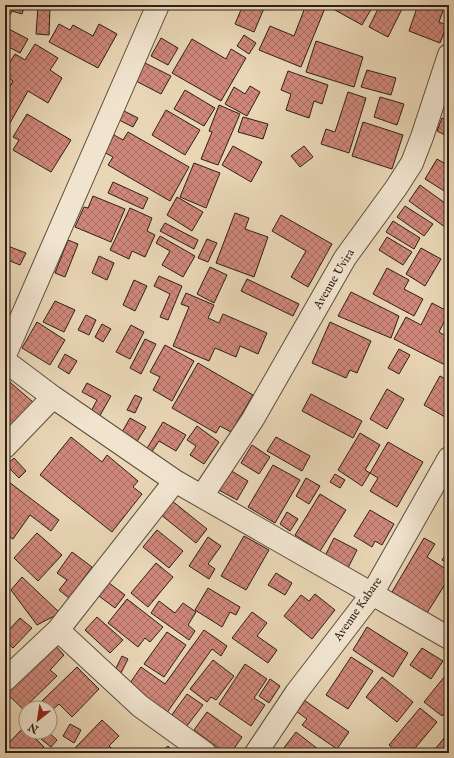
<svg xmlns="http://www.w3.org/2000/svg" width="454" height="758" font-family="'IM FELL English',serif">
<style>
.building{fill:url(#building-cross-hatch);stroke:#2d1f19}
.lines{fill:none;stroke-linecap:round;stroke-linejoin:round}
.street-casing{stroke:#5c4d40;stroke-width:24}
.street{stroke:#f1e4cf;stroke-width:22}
.labels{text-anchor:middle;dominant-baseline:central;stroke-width:4;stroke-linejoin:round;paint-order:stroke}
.street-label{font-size:12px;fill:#2d1f19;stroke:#f1e4cf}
</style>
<defs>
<pattern id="building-cross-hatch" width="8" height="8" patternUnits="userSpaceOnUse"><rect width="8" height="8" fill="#cf877a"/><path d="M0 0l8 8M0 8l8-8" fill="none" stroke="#a86e63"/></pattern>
</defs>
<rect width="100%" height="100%" fill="#e9d6b5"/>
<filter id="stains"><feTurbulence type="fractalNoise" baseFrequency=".005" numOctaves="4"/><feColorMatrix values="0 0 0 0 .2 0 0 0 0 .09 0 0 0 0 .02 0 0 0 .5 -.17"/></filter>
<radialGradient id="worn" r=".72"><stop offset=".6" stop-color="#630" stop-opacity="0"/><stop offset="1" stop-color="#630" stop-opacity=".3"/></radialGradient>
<path class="building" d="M5,5h20l-3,9 -10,-3 -2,4 -5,-1z
M113,5h12l-3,5z
M243,5l22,1 -11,26 -19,-8z
M306,5h13l6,3 -24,59 -42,-17 11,-24 24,10z
M326,5h44l3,1 -11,19z
M380,5h24l-16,32 -19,-10z
M418,5h27l-6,17 8,3 -7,18 -31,-12z
M38,6l12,1 -1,28 -13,-1z
M59,24l11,6 3,-5 20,11 6,-12 18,10 -19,34 -49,-26z
M5,27l23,12 -8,14 -15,-8z
M244,35l12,8 -7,11 -12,-8z
M161,38l17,10 -10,17 -17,-9z
M192,39l34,20 5,-10 15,9 -25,43 -49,-28z
M316,41l47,16 -9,30 -48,-15z
M35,44l23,14 -8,12 12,8 -14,25 -20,-12 -22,39 -1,-35 8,-14 -8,-5v-6l10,-16 10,6z
M145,63l26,13 -10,18 -25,-13z
M367,70l29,8 -5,17 -30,-8z
M288,71l40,14 -6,19 -8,-3 -5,17 -23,-8 5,-16 -10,-4z
M250,86l10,6 -13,24 -22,-12 9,-17 11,7z
M185,90l30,18 -11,18 -30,-17z
M348,92l18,6 -17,55 -28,-9 5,-15 9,3z
M380,97l24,7 -7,21 -23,-8z
M219,105l21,9 -22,51 -17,-6 11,-27 -3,-1z
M166,110l34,20 -15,25 -33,-20z
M124,111l14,7 -5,9 -14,-7z
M27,114l44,26 -20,32 -38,-22 6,-10 -6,-3z
M243,117l25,7 -5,15 -25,-7z
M442,118l7,3v16l-12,-6z
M363,122l40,13 -11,34 -40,-13z
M128,132l61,35 -19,34 -62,-36 5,-8 -9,-5 10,-17 9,5z
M233,146l29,16 -11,20 -29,-17z
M304,146l9,11 -13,10 -9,-11z
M437,159l12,7v20l-3,6 -21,-13z
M194,163l26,10 -14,35 -26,-11z
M113,182l35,16 -5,11 -35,-16z
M420,185l29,21v24l-40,-29z
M93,196l32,13 -14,33 -36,-15 9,-20 4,1z
M177,197l26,15 -11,19 -25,-16z
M405,206l28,18 -9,12 -27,-19z
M130,208l22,10 -5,13 8,4 -10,22 -13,-6 -3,8 -19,-9z
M235,213l14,5 -4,11 23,8 -14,40 -38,-14z
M281,215l51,29 -24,43 -17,-10 15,-26 -34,-20z
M393,221l27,17 -6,11 -28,-17z
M165,223l33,17 -4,9 -34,-18z
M160,236l35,20 -12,21 -21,-12 8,-14 -14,-8z
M387,237l25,15 -9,13 -24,-15z
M207,239l10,4 -9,19 -10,-4z
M68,240l10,4 -13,33 -10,-4z
M5,245l21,8 -6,12 -15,-6z
M421,248l20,11 -16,27 -19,-12z
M99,256l15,7 -7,17 -15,-7z
M210,267l17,8 -13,28 -17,-9z
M387,268l22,12 -5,9 19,10 -9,17 -41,-22z
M5,276l4,2 -4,12z
M159,276l23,10 -14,34 -8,-3 10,-23 -16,-8z
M247,279l52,25 -6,12 -52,-25z
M134,280l13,6 -12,25 -12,-6z
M351,292l48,24 -8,22 -53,-22z
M186,293l28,12 -6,13 11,5 4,-9 44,19 -9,21 -18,-8 -4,11 -21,-9 -6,13 -36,-15 16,-39 -8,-3z
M55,301l20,9 -11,22 -21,-10z
M432,303l17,9 -10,20 10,6v29l-55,-28 12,-22 15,8z
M86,315l10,5 -7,15 -11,-5z
M37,322l28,18 -15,25 -28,-17z
M330,322l41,19 -14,32 -7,-3 -4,8 -34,-15z
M102,324l9,5 -8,13 -8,-5z
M131,325l13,7 -14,27 -14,-7z
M145,339l11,5 -15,30 -11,-6z
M165,345l29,16 -22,40 -19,-11 7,-13 -10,-5z
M399,349l11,6 -11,19 -11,-6z
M65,354l12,7 -8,13 -11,-7z
M198,363l55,32 -22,37 -11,-6 -4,7 -44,-25z
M440,376l9,5v29l-4,7 -21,-12z
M5,378l28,24 -28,29z
M87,383l24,13 -13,23 -9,-4 8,-15 -15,-8z
M387,389l17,10 -17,30 -17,-10z
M311,394l51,27 -9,17 -51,-27z
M135,395l7,3 -7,15 -8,-3z
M130,418l16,9 -10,16 -15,-9z
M163,422l23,13 -10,16 -17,-10 -8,12 -5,-3z
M197,426l22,16 -15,22 -14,-9 6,-9 -9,-6z
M360,433l20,12 -15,25 5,3 -8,13 -24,-16z
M71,437l31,25 5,-7 31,26 -5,6 9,7 -30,38 -72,-57z
M276,437l34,19 -8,15 -35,-20z
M388,442l35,20 -26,45 -27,-16 8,-13 -8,-5z
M252,445l18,12 -11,17 -18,-11z
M14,458l12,13 -7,7 -13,-13z
M273,465l27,15 -25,43 -27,-16z
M230,470l18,11 -11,19 -18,-10z
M335,474l10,6 -5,8 -10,-6z
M306,478l14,8 -11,18 -13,-8z
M5,479l54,41 -8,11 -21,-16 -17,24 -8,-5z
M320,494l26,16 -26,41 -25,-16z
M171,500l36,29 -11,14 -36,-29z
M370,510l24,14 -12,21 -7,-4 -3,6 -18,-11z
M287,512l11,7 -8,12 -10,-7z
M157,530l26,21 -14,17 -26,-21z
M37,533l25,22 -24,26 -24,-23z
M244,536l25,14 -23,40 -25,-14z
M208,537l13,9 -13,18 7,5 -6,10 -20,-13z
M334,538l23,12 -9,18 -23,-12z
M424,538l11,6 -8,13 22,14v7l-22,35 -35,-21z
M449,550v14l-7,-4z
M72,552l20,15 -23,31 -10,-8 8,-10 -10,-7z
M156,563l17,14 -25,30 -17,-14z
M276,573l16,10 -7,12 -17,-10z
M22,577l38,36 -23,12 -26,-35z
M105,580l20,15 -10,13 -20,-15z
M208,588l32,19 -4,8 -6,-3 -8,15 -27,-17z
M315,594l20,16 -23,29 -28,-23 17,-21 8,6z
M127,599l36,28 -13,15 -5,-4 -7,9 -30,-24z
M159,601l16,12 8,-10 13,9 -8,13 7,6 -6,9 -38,-27z
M252,612l15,11 -10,13 20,14 -9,13 -36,-25z
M97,617l26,23 -13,13 -25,-23z
M20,618l12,10 -19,20 -8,-7v-7z
M367,627l41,26 -15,24 -40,-27z
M204,630l23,16 -6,10 -9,-7 -46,65 -38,-28 13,-19 24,17z
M167,632l19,13 -22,32 -20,-13z
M52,642l12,13 -14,15 7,6 -34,33 -18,-17v-4z
M422,648l21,13 -12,18 -21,-14z
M122,656l6,3 -7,14 -6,-3z
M351,657l22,14 -25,38 -22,-14z
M213,660l21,16 -18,24 -5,-3 -4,5 -17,-13z
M245,664l22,15 -13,19 11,7 -14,21 -32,-22z
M77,667l22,22 -27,28 -13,-13 -9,8v-4h-3l-6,-6z
M449,671v36l-7,9 -18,-14z
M382,677l31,25 -16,20 -31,-25z
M270,679l10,7 -11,17 -10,-7z
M187,694l16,11 -17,22 -15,-11z
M304,700l45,32 -12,17 -35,-24 5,-6 -11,-8z
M420,708l17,14 -26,31h-12l-10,-8z
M207,712l35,25 -11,16h-6l-31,-23z
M102,720l17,16 -10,10 7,6 -1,1h-35l-5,-5z
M70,724l11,6 -7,13 -11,-7z
M24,727l2,3v2h3l15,15 -6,6h-33v-6z
M48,732l9,8 -6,7 -10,-8z
M296,732l27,21h-35l-5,-4z
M449,732v21h-17z
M168,746l6,7h-14z"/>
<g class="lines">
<g class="street-casing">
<path id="street" d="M5,355l153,-350
M5,361l48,36 122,84 274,157
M5,447l48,-50
M202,496l51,-77 92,-161 51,-70 16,-25 10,-26 27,-82
M58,630l82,76 65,47
M5,680l53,-50 117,-149
M256,753l40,-60 76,-99 77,-136"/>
</g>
<use href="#street" class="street"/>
</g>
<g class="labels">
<g class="street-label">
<text transform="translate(334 279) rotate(-59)">Avenue Uvira</text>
<text transform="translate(358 609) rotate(-55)">Avenue Kabare</text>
</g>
</g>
<rect width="454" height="758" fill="none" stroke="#e9d6b5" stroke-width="20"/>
<rect x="6" y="6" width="442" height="746" fill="none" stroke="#2d1f19" stroke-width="2"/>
<rect x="10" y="10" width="434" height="738" fill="none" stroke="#2d1f19"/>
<g transform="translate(38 720) rotate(210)"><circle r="19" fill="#f1e4cf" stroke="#a39586"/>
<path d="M0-3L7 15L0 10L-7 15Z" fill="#8f2418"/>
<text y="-6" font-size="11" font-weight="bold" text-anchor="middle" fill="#2d1f19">N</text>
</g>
<rect width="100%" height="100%" filter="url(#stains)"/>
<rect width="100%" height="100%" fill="url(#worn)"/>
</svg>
